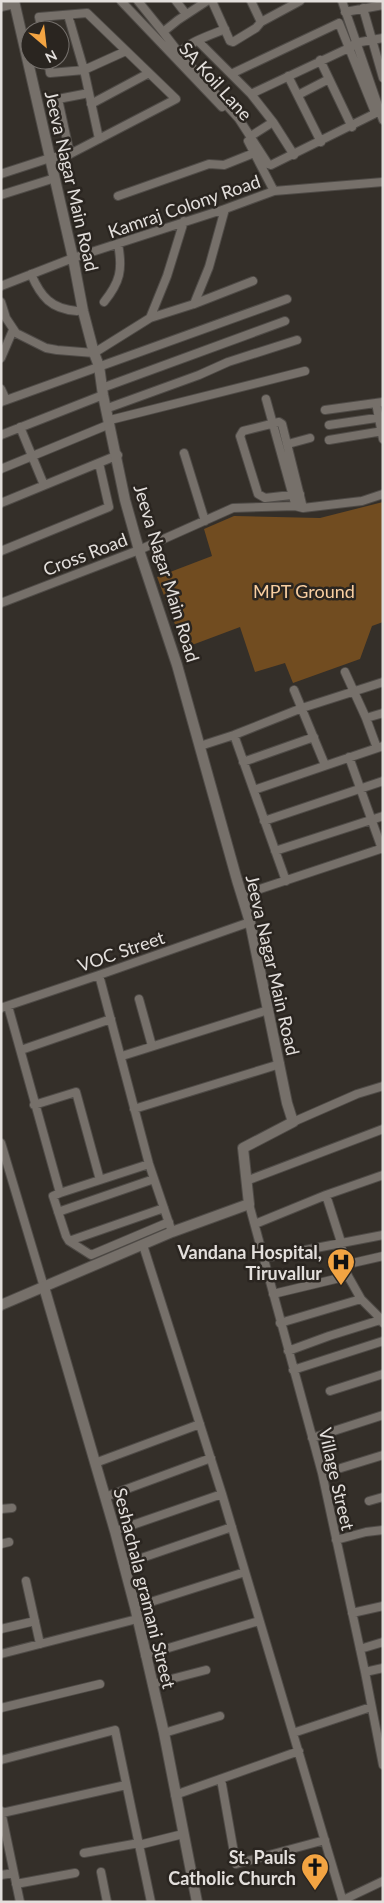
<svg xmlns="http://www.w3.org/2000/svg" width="384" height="1903" font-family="Lato,sans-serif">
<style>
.green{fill:#714c20}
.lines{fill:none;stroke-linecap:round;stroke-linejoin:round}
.minor-casing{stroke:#4f4b47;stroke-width:10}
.tertiary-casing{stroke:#4f4b47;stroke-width:12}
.minor{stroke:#76706a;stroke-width:8}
.tertiary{stroke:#76706a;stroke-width:10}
.labels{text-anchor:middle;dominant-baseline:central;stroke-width:5;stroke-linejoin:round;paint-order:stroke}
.street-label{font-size:18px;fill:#e3dfdc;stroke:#2a2520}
.park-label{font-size:18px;fill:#f8cea1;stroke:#2a2520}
.poi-label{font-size:18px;font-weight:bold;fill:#e3dfdc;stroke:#2a2520;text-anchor:end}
</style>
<rect width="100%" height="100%" fill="#342f29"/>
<path class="green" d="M383,502v120l-11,4 -12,33 -67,24 -8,-20 -30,9 -15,-45 -56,21 -27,-71 55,-21 -8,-27 30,-13 86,2z"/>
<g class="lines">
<g class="minor-casing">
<path id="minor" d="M121,1l101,106
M138,1l25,31
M176,1l10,13
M212,1l18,40 3,1 23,-14 5,-6
M251,1l10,21 39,-21
M342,1l41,119
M1,7l14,-3
M363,8l20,70
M345,12l38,-7
M68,15l16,55 15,69
M225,29c-11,5 -41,14 -45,25l59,65 29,45 3,1 103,-51v-4l-35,-87 -108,51
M198,41l53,53 22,28 21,33
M355,43l28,-5
M180,54l-17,-22 15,-12 29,-19
M48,60l2,13 34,-3 42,-19
M320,60l32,67
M288,76l33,66
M251,94l102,-48
M298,95l31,-16
M91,104l58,-31
M251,136l22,-14
M248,141l26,50
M70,154l-12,-55 31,-6
M1,174l49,-16 20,-4 106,-55 -89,-86 -48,4 3,13
M1,195l54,-17
M118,196l91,-32 15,1 30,-12
M31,274c10,23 20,35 46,37
M1,286l72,-28 152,-49 49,-18 109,-9
M1,302l5,16 10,15 30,15 11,2 37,3 56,-35 44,-14 59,-23
M104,302c16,-20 19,-32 14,-58
M194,304l15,-37 16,-58
M150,318l17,-42 17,-55
M1,358l12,-28
M102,388l183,-67
M1,389l5,11
M266,399l28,101
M1,402l286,-103
M376,403l7,36
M108,408l91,-33 29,-13 69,-22
M325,410l58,-8
M110,420l195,-49
M329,425l54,-8
M20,427l24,58
M1,435l102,-40
M329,440l54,-9
M288,444l22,-6
M184,453l21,68
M1,469l109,-45
M300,494l-35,4 -7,-4 -18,-58 3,-5 36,-9 3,2 21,84
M1,503l117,-48
M1,551l108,-44 -10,-44
M1,603l138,-53 94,-42 62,-2 8,2 59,-7 21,-7
M345,672l21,46 11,30
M294,690l31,75
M366,718l17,-5
M234,735l52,146
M200,746l34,-11 68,-27 81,-26
M349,757l33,92
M243,762l71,-25
M254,790l129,-44
M264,821l119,-40
M275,851l108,-35
M242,895l141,-47
M99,975l50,189 23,68
M139,999l13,47
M8,1006l52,187 89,-29
M1,1008l98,-33 151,-53
M21,1050l90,-31
M122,1056l146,-46
M34,1105l42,-13 24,88
M134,1109l146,-45
M293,1122l64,-28 26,-8
M1,1143l43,144
M246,1181l137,-52
M60,1193l-7,3 13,40 3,5 22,14 78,-33
M326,1195l15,47 3,23 4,11 13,23 20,20 2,4
M249,1204l73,269 43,199 18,93
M58,1212l96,-33
M255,1224l71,-29 57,-20
M69,1241l95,-33
M143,1245l79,249 121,408
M264,1258l119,-23
M344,1265l39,-9
M273,1294l75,-18
M280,1323l81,-24
M288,1351l41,-15 54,-17
M293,1370l90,-29
M330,1391l53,-17
M312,1438l71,-23
M95,1463l105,-39
M341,1468l42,-13
M105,1497l106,-39
M369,1501l14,-4
M1,1509l11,-1
M115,1531l107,-37
M336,1540l30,-8 17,-2
M1,1544l8,-2
M124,1564l108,-37
M26,1581l14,63
M135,1607l110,-35
M352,1613l31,-7
M1,1629l34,-8
M360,1649l23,-7
M1,1654l136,-35
M145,1655l114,-34
M365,1672l18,-4
M152,1684l54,-14
M1,1708l99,-24
M164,1733l56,-17
M293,1733l78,-26
M1,1760l114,-30 36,172
M221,1779l15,85 89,-24
M175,1795l124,-44
M1,1811l19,91
M2,1813l124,-28
M139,1845l44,-11
M84,1853l55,-10
M101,1872l6,30
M1,1875l13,-2
M16,1884l59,-11
M343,1900l40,-19"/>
</g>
<g class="tertiary-casing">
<path id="tertiary" d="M44,1287l71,244 20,76 29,126 33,169
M1,1305l171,-73 77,-28 -6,-56 50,-26 -6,-19 -37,-181 -13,-42 -60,-215 -38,-115 -14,-50 -22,-105 -4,-29 -5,-13 -11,-42 -10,-53 -59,-257"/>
</g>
<use href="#minor" class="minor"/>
<use href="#tertiary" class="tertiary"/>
</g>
<defs>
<g id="hospital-pin" transform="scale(1.4375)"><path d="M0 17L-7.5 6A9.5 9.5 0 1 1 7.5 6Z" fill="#f3a442" stroke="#2a2520"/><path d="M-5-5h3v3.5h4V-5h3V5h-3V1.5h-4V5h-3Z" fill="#111"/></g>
<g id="church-pin" transform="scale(1.4375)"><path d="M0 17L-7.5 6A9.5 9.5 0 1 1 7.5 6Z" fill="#f3a442" stroke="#2a2520"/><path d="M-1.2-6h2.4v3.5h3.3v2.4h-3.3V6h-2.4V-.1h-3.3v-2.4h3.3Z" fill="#111"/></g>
</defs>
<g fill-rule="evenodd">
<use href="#hospital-pin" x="341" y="1262"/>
<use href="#church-pin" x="315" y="1867"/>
</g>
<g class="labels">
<g class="street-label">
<text transform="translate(216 81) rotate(48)">SA Koil Lane</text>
<text transform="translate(72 181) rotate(77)">Jeeva Nagar Main Road</text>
<text transform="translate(184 206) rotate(-19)">Kamraj Colony Road</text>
<text transform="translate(85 554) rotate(-21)">Cross Road</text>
<text transform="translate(167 573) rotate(73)">Jeeva Nagar Main Road</text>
<text transform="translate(121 951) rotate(-19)">VOC Street</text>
<text transform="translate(273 965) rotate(77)">Jeeva Nagar Main Road</text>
<text transform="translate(337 1479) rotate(77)">Village Street</text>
<text transform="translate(145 1588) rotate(76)">Seshachala gramani Street</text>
</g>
<g class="park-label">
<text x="304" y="591">MPT Ground</text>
</g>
<g class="poi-label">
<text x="322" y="1252">Vandana Hospital,<tspan x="322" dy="21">Tiruvallur</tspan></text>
<text x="296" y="1857">St. Pauls<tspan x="296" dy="21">Catholic Church</tspan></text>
</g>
</g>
<rect width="384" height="1903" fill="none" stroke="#e3dfdc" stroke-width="5"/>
<g transform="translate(45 45) rotate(152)"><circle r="24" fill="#2a2520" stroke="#746f6b"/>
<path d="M0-4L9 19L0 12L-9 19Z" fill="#f3a442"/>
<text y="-8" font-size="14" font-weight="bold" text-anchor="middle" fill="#e3dfdc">N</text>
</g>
</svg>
